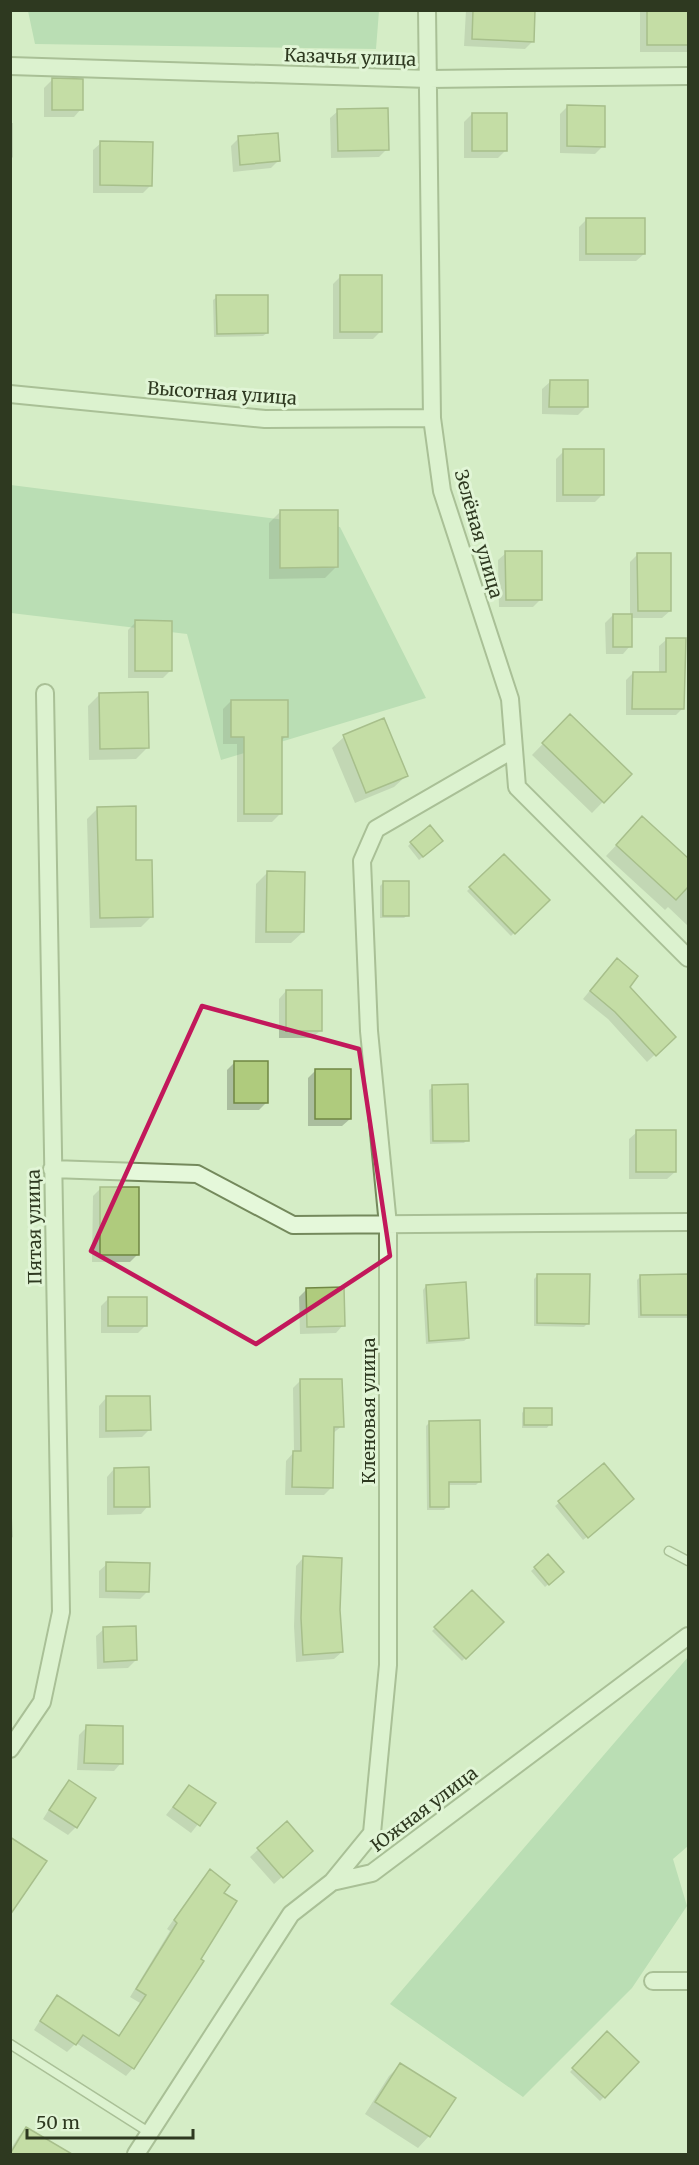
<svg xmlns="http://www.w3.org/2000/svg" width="699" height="2165" font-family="Merriweather,serif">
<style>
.green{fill:#9acc9d}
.shadow{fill:#0003}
.building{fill:#afcb7d;stroke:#708743;stroke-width:1.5}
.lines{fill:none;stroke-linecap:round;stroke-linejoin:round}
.service-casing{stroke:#74895c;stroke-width:11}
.minor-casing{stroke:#74895c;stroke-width:20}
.service{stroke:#e5f8da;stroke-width:8}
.minor{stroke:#e5f8da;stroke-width:16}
.marked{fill:none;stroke:#c2185b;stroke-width:4.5;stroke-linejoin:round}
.labels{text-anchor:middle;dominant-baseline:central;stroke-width:6;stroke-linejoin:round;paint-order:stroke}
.street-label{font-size:18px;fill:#2e3920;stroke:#e1f5d6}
</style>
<rect width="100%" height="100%" fill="#d5edc6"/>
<path class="green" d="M28,11v-1l351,1 -3,38 -341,-5z
M11,485l329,42 86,171 -205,62 -34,-126 -176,-21z
M688,1657v189l-15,13 14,47 -55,82 -109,109 -133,-93z"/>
<path class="shadow" d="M466,10h68l-1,31 -8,8 -61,-3z
M640,10h48v42h-48z
M52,80l29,29 -7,8h-30v-29z
M568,106l35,40 -8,8 -35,-1v-39z
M338,111l49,38 -8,8 -48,1 -1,-40z
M472,114l34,36 -8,8h-34v-36z
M10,123h3v34l-3,3z
M239,138l40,22 -8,8 -38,4 -2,-26z
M101,143l49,43 -7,7h-50v-43z
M586,220l58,34 -8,7h-57v-34z
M341,276l40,55 -8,8h-40v-55z
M217,297l50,36 -4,3 -49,1 -1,-37z
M550,382l36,25 -8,8 -36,-1v-25z
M564,451l39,43 -8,8h-39v-43z
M280,512l56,55 -11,11 -56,1v-56z
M506,553l35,46 -8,8h-34l-1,-47z
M638,554l32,57 -8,7h-32v28l-7,8h-17l-1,-31 8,-8h17v-53z
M136,622l34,49 -7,7h-35v-48z
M666,640l17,68 -7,7h-50v-35l7,-7h26v-27z
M100,694l48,53 -12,12 -47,1 -1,-54z
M231,701l55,35 -6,6v72l-8,8h-35v-78h-14v-35z
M570,716l60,58 -38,39 -60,-58z
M383,720l23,56 -12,11 -39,16 -23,-55 12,-11z
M98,808l37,54 16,55 -10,10 -51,1 -3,-109z
M642,818l46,42v66l-20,-19 -3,3 -59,-54z
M411,843l27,2 -19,15 -11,-14z
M504,856l43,44 -36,36 -44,-45z
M267,873l36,59 -12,11h-36l1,-59z
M384,882l24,33 -4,3h-24v-32z
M609,967l19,20 38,57 -19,18 -39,-43 -25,-20z
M286,991l34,40 -8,7h-33v-39z
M235,1062l32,40 -8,8h-32v-40z
M316,1070l34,49 -8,7h-34v-48z
M433,1087l34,53 -3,3 -34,1 -1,-54z
M637,1132l38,40 -8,7h-38v-40z
M101,1188l37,66 -8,8h-38l1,-66z
M538,1275l50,48 -4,4 -50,-1v-47z
M641,1276h47v42h-50l-1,-38z
M426,1286l42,52 -4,3 -38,3 -3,-54z
M307,1289l36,36 -7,8 -36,1 -1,-37z
M109,1298l37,27 -8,8h-37v-27z
M301,1380l41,46 -10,8 -1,54 -7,7h-39l1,-34 8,-9 -1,-64z
M106,1398l43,32 -7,7 -43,1v-32z
M525,1409l25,15 -3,4h-25v-15z
M430,1422l49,60 -3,3h-28v21l-4,4h-17l-1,-84z
M604,1465l25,38 -46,37 -28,-34z
M114,1469l34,37 -7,8 -34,1v-38z
M10,1479l3,58 -3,2z
M548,1556l14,16 -17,15 -14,-16z
M303,1558l36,52 3,42 -8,7 -38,3 -2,-36 2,-60z
M107,1564l41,27 -8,8 -41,-1v-27z
M472,1592l30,30 -40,39 -30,-30z
M104,1629l32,31 -8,8 -31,1 -1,-33z
M87,1727l34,36 -7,8 -37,-1 2,-35z
M69,1782l25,17 -18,28 -8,8 -25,-16 18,-29z
M189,1786l25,18 -23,29 -25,-18z
M287,1823l16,35 -29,26 -24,-27z
M210,1871l-77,197 -7,8 -50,-33 -9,9 -33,-22 16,-25 8,-8 60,40 22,-34 -10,-6 40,-66 -3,-2 35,-50z
M607,2033l30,29 -37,39 -30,-29z
M400,2065l29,71 -11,12 -53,-34 24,-38z
M27,2129l42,25h-59v-4l9,-14z"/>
<path class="building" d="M473,10h62l-1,32 -62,-3z
M647,10h41v35h-41z
M52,78l31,1v31h-31z
M567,105l38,1v41l-38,-1z
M388,108l1,42 -51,1 -1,-42z
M472,113h35v38h-35z
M278,133l2,28 -40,4 -2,-29z
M100,141l53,1 -1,44 -52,-1z
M586,218h59v36h-59z
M340,275h42v57h-42z
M216,295h52v38l-51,1z
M550,380h38v27h-39z
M563,449h41v46h-41z
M280,510h58v57l-58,1z
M505,551h37v49h-36z
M637,553h34v58h-33z
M613,614h19v33h-19z
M135,620l37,1v50h-37z
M666,638h20l-2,71h-52l1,-37h33z
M148,692l1,56 -49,1 -1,-56z
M231,700h57v37h-6v77h-38v-77h-13z
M570,714l62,60 -28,29 -62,-60z
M384,718l24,58 -42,17 -23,-58z
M136,806v54h16l1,57 -53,1 -3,-111z
M642,816l46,42v29l-12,13 -60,-55z
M430,825l13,16 -20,16 -13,-15z
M504,854l46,46 -35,34 -46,-47z
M267,871l38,1 -1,60h-38z
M383,881h26v35h-26z
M617,958l21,18 -8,11 46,50 -20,19 -41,-44 -25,-21z
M286,990h36v41h-36z
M234,1061h34v42h-34z
M315,1069h36v50h-36z
M468,1084l1,57h-36l-1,-56z
M636,1130h40v42h-40z
M100,1187h39v68h-39z
M537,1274h53l-1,50 -52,-1z
M688,1274v41h-47l-1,-40z
M466,1282l3,56 -40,3 -3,-56z
M344,1287l1,39 -38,1 -1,-39z
M108,1297h39v29h-39z
M300,1379h42l2,48h-10l-1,61 -41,-1 1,-36h8z
M106,1396h44l1,34 -45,1z
M524,1408h28v17h-28z
M480,1420l1,62h-32v25h-19l-1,-86z
M604,1463l30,36 -46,39 -30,-37z
M149,1467l1,40h-36v-39z
M548,1554l16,18 -15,13 -15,-18z
M303,1556l39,2 -2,52 3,42 -40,3 -2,-37z
M106,1562l44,1 -1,29 -43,-1z
M472,1590l32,32 -38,37 -32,-32z
M136,1626l1,34 -33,2 -1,-35z
M86,1725l37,1v38l-39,-1z
M69,1780l27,18 -19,30 -28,-18z
M189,1785l27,18 -16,23 -27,-19z
M287,1821l26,30 -30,27 -26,-30z
M10,1837l37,24 -37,54z
M210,1869l20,16 -6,8 13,8 -36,58 3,2 -70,108 -51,-34 -7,10 -36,-24 17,-26 62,41 27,-41 -10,-6 41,-66 -3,-3z
M607,2031l32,31 -34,36 -33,-30z
M400,2063l56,35 -26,39 -55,-35z
M26,2127l46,27h-62z"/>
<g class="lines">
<g class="service-casing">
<path id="service" d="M669,1551l19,10
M10,2044l140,89"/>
</g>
<g class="minor-casing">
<path id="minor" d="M427,10l5,408 10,73 68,208 7,88 171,171
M10,66l419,13 259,-3
M10,394l255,25 167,-1
M52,1169l145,5 96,51 395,-3
M10,1749l32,-47 19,-90 -16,-919
M332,1882l40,-49 16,-168v-440l-19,-194 -7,-170 14,-32 138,-80
M653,1981h35
M136,2154l155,-240 41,-32 40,-9 316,-237"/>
</g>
<use href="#service" class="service"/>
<use href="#minor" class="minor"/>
</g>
<path d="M0 0H699V2165H0ZM202,1006l157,43 31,207 -134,88 -165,-93z" fill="#d5edc6" fill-opacity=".55" fill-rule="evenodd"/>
<path class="marked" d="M202,1006l157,43 31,207 -134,88 -165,-93z"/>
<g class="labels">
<g class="street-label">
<text transform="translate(350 57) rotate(2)">Казачья улица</text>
<text transform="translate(222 393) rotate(4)">Высотная улица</text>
<text transform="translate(479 534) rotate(74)">Зелёная улица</text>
<text transform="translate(34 1227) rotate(-91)">Пятая улица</text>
<text transform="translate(368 1411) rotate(-90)">Кленовая улица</text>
<text transform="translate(424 1809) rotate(-37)">Южная улица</text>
</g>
</g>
<rect width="699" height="2165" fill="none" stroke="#2e3920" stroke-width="24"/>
<path d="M27 2129v9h166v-9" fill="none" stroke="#2e3920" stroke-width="3"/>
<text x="36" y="2129" font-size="18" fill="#2e3920" stroke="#e1f5d6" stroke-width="4.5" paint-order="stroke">50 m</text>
</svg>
